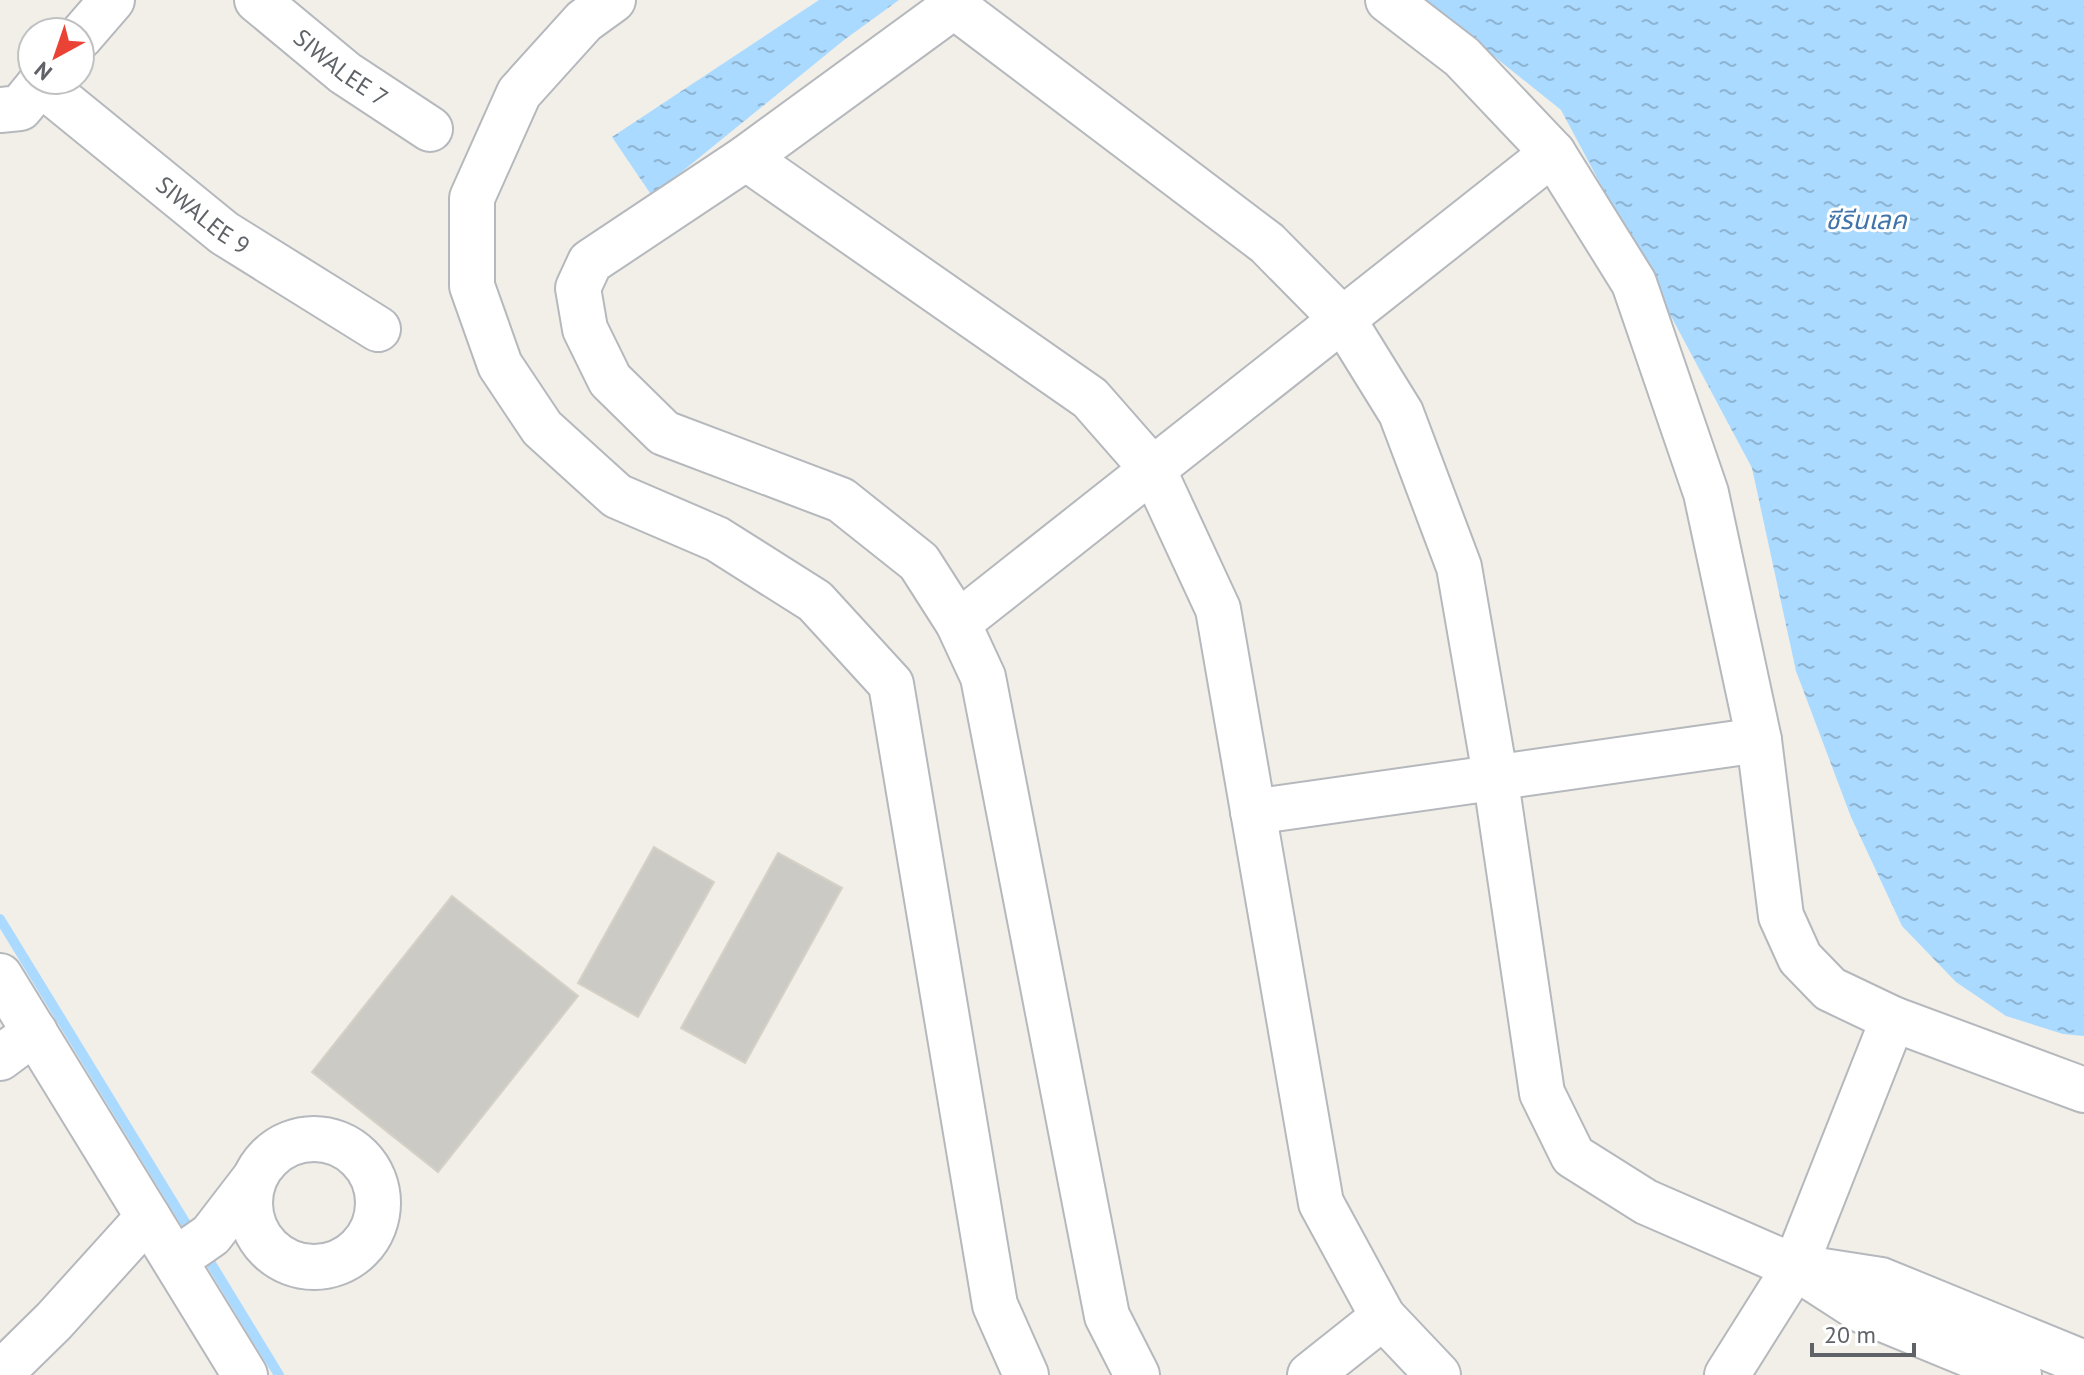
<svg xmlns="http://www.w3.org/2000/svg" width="2084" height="1375" font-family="'PT Sans','Noto Sans Thai',sans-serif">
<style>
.water{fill:url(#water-ripples)}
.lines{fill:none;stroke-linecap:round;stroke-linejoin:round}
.stream{stroke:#aadaff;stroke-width:10}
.building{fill:#cccac5;stroke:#d6d1c6;stroke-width:2}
.minor-casing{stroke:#b5b8bc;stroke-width:48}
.minor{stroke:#fff;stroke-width:44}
.labels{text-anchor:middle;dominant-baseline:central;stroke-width:6;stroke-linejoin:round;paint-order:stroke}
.street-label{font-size:24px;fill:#5f6368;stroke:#fff}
.water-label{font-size:26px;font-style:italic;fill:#4174aa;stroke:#fff}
</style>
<defs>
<pattern id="water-ripples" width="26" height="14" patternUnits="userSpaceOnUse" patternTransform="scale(2)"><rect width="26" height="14" fill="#aadaff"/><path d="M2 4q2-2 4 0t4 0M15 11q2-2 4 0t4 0" fill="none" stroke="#8eb4d2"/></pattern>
</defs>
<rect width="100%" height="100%" fill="#f1efe8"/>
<path class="water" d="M819,0h80l-55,40 -192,156 -40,-59z
M1424,0h660v1036l-21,-2 -57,-18 -50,-34 -54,-56 -51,-109 -55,-146 -44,-203 -191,-358z"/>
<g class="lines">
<path class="stream" d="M0,919l193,316
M204,1252l75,123"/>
</g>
<path class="building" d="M654,847l60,35 -76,135 -60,-34z
M778,853l64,35 -97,175 -64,-35z
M452,896l126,100 -140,176 -126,-100z"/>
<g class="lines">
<g class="minor-casing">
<g id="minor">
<path id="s1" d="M257,0l88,73 85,56"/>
<path d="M613,0l-29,21 -65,72 -47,105v88l28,79 42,63 75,68 100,43 98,62 76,83 104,621 31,70"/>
<path d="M1388,0l74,57 91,96 81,130 72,210 53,247 22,176 19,42 30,31 63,30 191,71"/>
<path d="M80,37l32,-37"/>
<path id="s2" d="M40,83l184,150 154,96"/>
<path d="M0,110l20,-2 23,-28"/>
<path d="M746,158l344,240 64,73 64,138 103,594 62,114 55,58"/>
<path d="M958,623l595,-470"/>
<path d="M1253,812l506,-72"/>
<path d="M0,976l245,399"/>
<path d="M0,1058l35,-26"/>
<circle cx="314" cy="1203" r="64"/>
<path d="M175,1260l36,-25 43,-56"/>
<path d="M1810,1269l71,11 203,83"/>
<path d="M0,1374l54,-53 94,-104"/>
<path d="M1137,1375l-30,-59 -124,-639 -25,-54 -39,-61 -78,-62 -177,-67 -54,-53 -25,-51 -7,-41 12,-26 156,-104 208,-152 313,237 77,78 57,92 58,154 36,208 47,318 31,63 73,46 149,65 68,44 156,64"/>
<path d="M1310,1375l73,-58"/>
<path d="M1727,1375l68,-108 98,-248"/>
</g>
</g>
<use href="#minor" class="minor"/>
</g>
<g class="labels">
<g class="street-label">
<text stroke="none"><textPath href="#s1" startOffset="108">SIWALEE 7</textPath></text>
<text stroke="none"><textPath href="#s2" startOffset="210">SIWALEE 9</textPath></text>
</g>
<g class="water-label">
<text x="1866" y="219">ซีรีนเลค</text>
</g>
</g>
<g transform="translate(56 56) rotate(220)"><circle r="38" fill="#ffffff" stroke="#bfc1c3" stroke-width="2"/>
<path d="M0-6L14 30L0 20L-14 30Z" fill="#ea4335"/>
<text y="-12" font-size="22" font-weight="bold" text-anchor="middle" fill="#5f6368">N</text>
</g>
<path d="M1812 1343v12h102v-12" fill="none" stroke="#5f6368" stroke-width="4"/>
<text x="1824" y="1343" font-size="24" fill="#5f6368" stroke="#ffffff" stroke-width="6" paint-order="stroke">20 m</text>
</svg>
